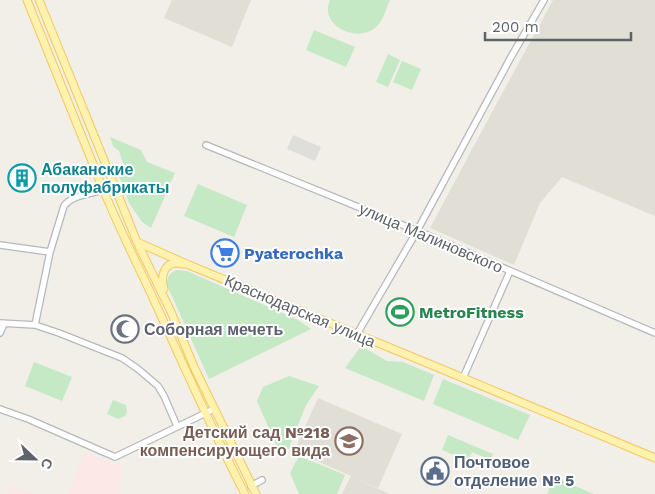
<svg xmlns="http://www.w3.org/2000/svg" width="655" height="494" font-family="'Work Sans',sans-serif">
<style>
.industrial{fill:#e0deda}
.education{fill:#e1ded6}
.medical{fill:#fce8e6}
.green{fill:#c5e8c5}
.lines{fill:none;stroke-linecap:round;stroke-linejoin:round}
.minor-casing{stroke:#b5b8bc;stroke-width:8}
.major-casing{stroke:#f2c960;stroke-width:9}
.minor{stroke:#fff;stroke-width:5.5}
.major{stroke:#fff2af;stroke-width:7}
.labels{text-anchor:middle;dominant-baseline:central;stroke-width:4;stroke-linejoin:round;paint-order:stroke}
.culture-label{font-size:16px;font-weight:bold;fill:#0d838f;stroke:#fff;text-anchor:start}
.street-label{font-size:16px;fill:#5f6368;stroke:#fff}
.shop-label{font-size:16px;font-weight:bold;fill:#366cbe;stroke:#fff;text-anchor:start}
.leisure-label{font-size:16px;font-weight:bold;fill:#27864d;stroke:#fff;text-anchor:start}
.worship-label{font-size:16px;font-weight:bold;fill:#5b616d;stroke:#fff;text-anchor:start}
.education-label{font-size:16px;font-weight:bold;fill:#785e54;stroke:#fff;text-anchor:end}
.service-label{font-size:16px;font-weight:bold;fill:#4e5e75;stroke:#fff;text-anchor:start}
</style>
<rect width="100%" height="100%" fill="#f1efe8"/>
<path class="industrial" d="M293,135l28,12 -6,14 -28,-12z"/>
<path class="education" d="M172,0h79l-19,47 -68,-29z
M553,0h102v216l-93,-39 -22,26 -26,62 -84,-37 62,-116z
M318,398l84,36 -24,54 -26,-11 38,17h-48l9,-18 -57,-25z"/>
<path class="medical" d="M85,452l37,14 -4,28h-50z
M10,485l23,9h-27z"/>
<path class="green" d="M330,0h60c-4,8 -6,19 -12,25 -17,20 -60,2 -48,-25z
M314,30l41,17 -9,20 -40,-17z
M388,54l12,6 -12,27 -12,-5z
M402,61l19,8 -9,21 -19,-8z
M110,137l31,13 6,12 28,11 -24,55 -9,-6 -13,-19 -11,-30 5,-10 -4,-12 -6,-5z
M198,184l49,21 -13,32 -50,-21z
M177,270l10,1 111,49 13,9 -102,50 -42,-94c0,-8 2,-12 10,-15z
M361,346l26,15 16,1 31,13 -10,26 -79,-33z
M34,362l38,15 -10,24 -37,-15z
M289,376l30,10 -13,19 -17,43 -7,10 -25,-57 6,-14z
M443,379l87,36 -12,25 -85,-36z
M113,400l13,5 1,7 -2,4 -7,3 -11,-5z
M448,435l45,19 -2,6 -19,-8 -4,9 -26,-11z
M299,456l46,19 -8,19h-38l-9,-21z
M554,477l40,17h-47z"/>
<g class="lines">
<g class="minor-casing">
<path id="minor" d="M206,145l221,90 228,98
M0,245l50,7
M0,323l35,2 24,8 63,25 16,11 20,17 6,10 13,30
M35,325l15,-73 14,-46c8,-11 27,-12 39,-16
M0,333l4,-9
M357,334l60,-103 94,-174 33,-57
M463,378l47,-107
M0,409l28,10 87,38 99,-48
M251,486l11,-6"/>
</g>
<g class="major-casing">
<path id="major" d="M27,0l68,169
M39,0l67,165
M108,170l29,72 35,72 22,53 62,127
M97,174c16,42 37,83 56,124 30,66 59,132 92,196
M137,242l52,23 255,105 211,88
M164,289c-3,-9 -2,-25 12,-26 3,0 5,1 8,1"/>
</g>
<use href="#minor" class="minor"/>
<use href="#major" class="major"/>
</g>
<defs>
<g id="building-ring" transform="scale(1.4375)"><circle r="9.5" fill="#fff" stroke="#0f9aa8" stroke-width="1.5"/><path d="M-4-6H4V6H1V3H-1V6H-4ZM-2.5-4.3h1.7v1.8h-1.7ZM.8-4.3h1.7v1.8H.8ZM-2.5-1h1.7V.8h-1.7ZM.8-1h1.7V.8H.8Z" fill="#0f9aa8"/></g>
<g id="supermarket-ring" transform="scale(1.4375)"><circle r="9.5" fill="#fff" stroke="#3f7fe0" stroke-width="1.5"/><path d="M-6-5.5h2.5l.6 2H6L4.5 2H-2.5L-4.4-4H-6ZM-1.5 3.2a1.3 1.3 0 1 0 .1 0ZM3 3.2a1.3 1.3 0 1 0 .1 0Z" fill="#3f7fe0"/></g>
<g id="stadium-ring" transform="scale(1.4375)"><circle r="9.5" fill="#fff" stroke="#2e9e5b" stroke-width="1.5"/><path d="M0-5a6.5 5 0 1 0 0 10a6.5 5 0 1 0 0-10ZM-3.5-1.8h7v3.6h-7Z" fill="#2e9e5b"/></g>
<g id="mosque-ring" transform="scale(1.4375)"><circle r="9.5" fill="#fff" stroke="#6b7280" stroke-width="1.5"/><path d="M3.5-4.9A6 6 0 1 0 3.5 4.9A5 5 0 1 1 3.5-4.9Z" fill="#6b7280"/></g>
<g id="school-ring" transform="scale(1.4375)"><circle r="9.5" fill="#fff" stroke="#8d6e63" stroke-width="1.5"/><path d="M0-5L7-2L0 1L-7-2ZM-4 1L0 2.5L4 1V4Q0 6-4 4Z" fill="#8d6e63"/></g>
<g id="civic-ring" transform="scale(1.4375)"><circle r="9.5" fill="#fff" stroke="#5c6f8a" stroke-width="1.5"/><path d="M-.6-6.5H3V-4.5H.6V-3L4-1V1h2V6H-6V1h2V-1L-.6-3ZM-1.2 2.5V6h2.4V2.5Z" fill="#5c6f8a"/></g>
</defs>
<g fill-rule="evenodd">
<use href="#building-ring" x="22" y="178"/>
<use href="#supermarket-ring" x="225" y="253"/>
<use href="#stadium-ring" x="400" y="312"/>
<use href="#mosque-ring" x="125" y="329"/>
<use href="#school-ring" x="349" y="441"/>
<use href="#civic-ring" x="435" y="471"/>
</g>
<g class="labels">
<g class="culture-label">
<text x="41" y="169">Абаканские<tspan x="41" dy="18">полуфабрикаты</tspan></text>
</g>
<g class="street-label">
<text transform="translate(431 238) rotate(23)">улица Малиновского</text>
<text transform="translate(300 311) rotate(23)">Краснодарская улица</text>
</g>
<g class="shop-label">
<text x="244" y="253">Pyaterochka</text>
</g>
<g class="leisure-label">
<text x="419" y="312">MetroFitness</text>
</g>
<g class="worship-label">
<text x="144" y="329">Соборная мечеть</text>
</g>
<g class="education-label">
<text x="330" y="432">Детский сад №218<tspan x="330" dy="18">компенсирующего вида</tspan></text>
</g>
<g class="service-label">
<text x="454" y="462">Почтовое<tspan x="454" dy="18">отделение № 5</tspan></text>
</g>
</g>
<g transform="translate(35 459) rotate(112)" stroke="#ffffff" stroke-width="4" paint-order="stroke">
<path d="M0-4L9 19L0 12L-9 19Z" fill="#5f6368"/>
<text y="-8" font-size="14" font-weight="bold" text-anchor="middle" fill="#5f6368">С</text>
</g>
<path d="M485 32v8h146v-8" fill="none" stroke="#5f6368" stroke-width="2.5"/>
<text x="492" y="32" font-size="15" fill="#5f6368" stroke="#ffffff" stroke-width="4" paint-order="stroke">200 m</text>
</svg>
